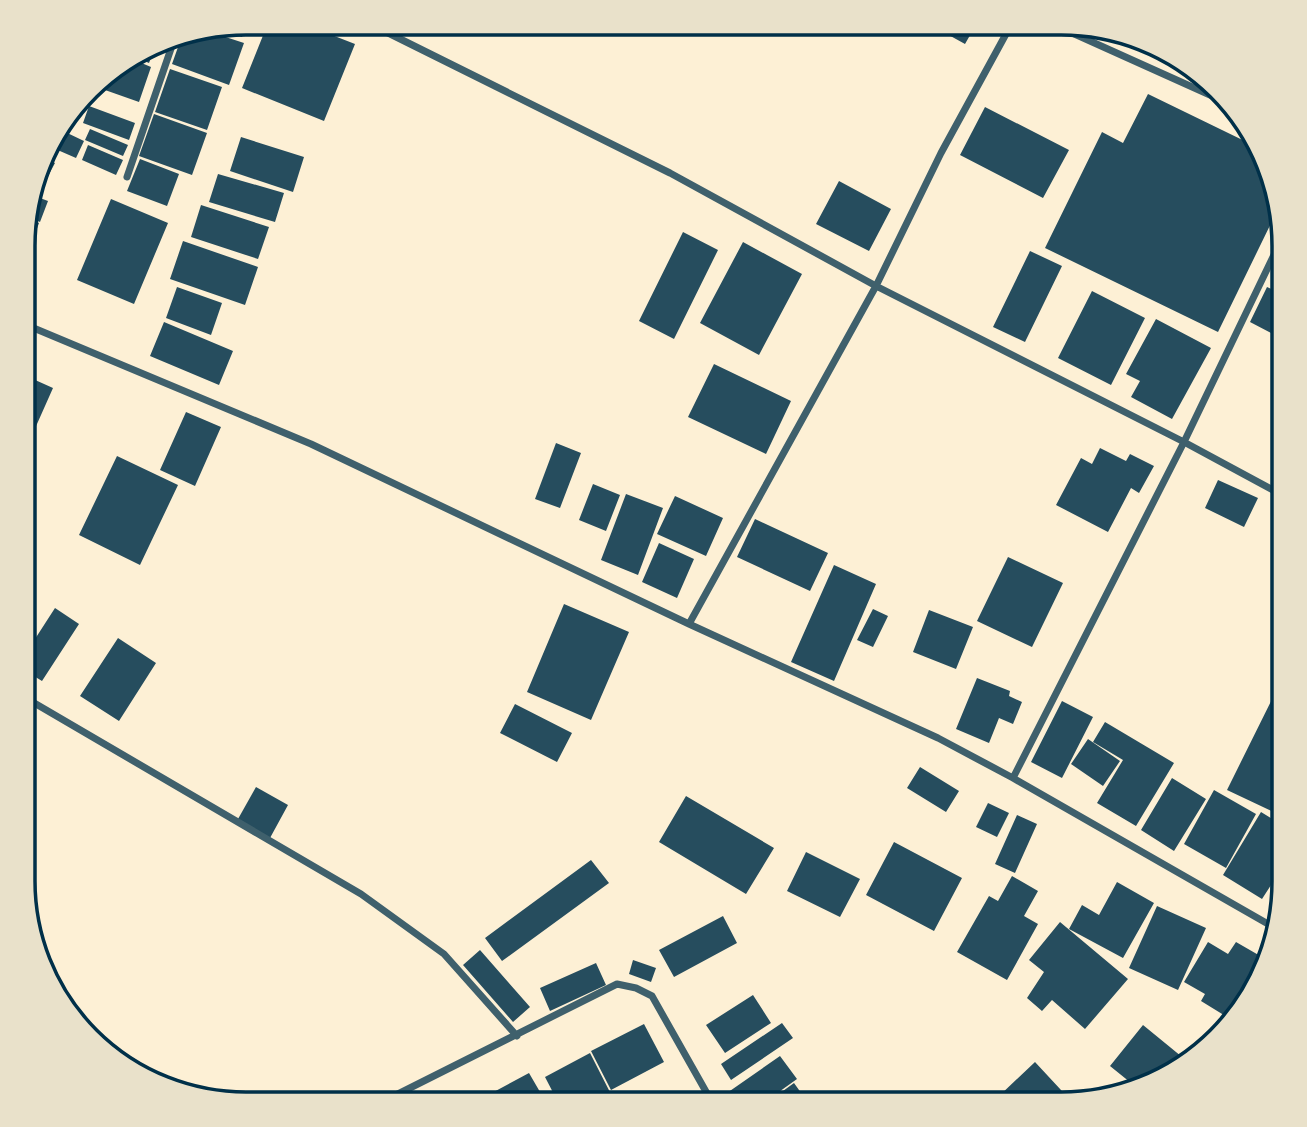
<svg xmlns="http://www.w3.org/2000/svg" width="1307" height="1127" font-family="Arial,sans-serif">
<style>
.building{fill:#264d5e}
.lines{fill:none;stroke-linecap:round;stroke-linejoin:round}
.minor{stroke:#3f606c;stroke-width:7}
.rim{fill:none;stroke:#003049;stroke-width:3.5}
</style>
<rect width="100%" height="100%" fill="#fdf0d5"/>
<path class="building" d="M247,23l-5,14 -26,-9 30,-5z
M268,23h33l54,21 -31,77 -82,-33z
M927,23h50l-12,21z
M204,30l40,13 -15,42 -57,-21 11,-31z
M156,45l-7,18 -14,-6z
M132,59l19,8 -12,35 -34,-12 7,-20z
M170,69l52,18 -15,43 -52,-18z
M107,73l-11,25 -10,-4 13,-16z
M1148,94l111,54 8,12 11,49 -60,123 -173,-84 57,-116 21,11z
M89,106l46,17 -6,17 -46,-17z
M985,107l84,43 -26,48 -83,-43z
M154,114l53,19 -15,42 -53,-19z
M90,129l38,16 -5,11 -38,-16z
M61,130l23,11 -8,17 -23,-10z
M241,137l63,20 -11,35 -63,-21z
M88,145l35,15 -7,15 -34,-15z
M45,158l10,5 -16,30 -5,-3z
M140,159l39,15 -12,32 -40,-15z
M218,174l66,19 -9,29 -66,-20z
M839,181l52,28 -22,42 -53,-27z
M32,195l16,6 -8,21 -15,-7z
M111,199l57,24 -34,81 -57,-24z
M201,205l68,22 -11,32 -67,-22z
M25,217l14,6 -12,33 -2,-1z
M683,232l35,18 -44,89 -35,-18z
M183,241l75,26 -13,38 -75,-26z
M743,242l59,32 -43,81 -59,-32z
M1030,251l32,15 -37,76 -32,-15z
M177,287l45,16 -11,32 -45,-17z
M1267,287l17,8v23l-9,17 -25,-13z
M1092,291l53,27 -34,67 -53,-27z
M1156,319l55,29 -39,71 -41,-22 9,-16 -14,-7z
M164,322l69,29 -14,34 -69,-29z
M714,364l77,37 -25,53 -78,-37z
M24,375l29,13 -20,45 -9,-4z
M186,412l35,15 -26,59 -35,-16z
M556,443l25,10 -21,55 -25,-9z
M1100,448l26,13 4,-7 24,12 -15,27 -8,-5 -23,44 -52,-27 25,-47 11,6z
M117,456l61,29 -38,80 -61,-30z
M1218,480l40,18 -14,29 -39,-19z
M593,484l27,11 -14,36 -27,-11z
M626,494l37,14 -25,67 -37,-15z
M675,496l48,22 -17,38 -49,-22z
M755,519l73,34 -18,38 -73,-34z
M659,543l35,16 -17,39 -35,-16z
M1008,557l55,26 -31,64 -55,-26z
M834,565l42,19 -42,97 -43,-19z
M564,604l65,28 -38,88 -64,-28z
M55,608l24,16 -37,57 -18,-11v-14z
M873,609l15,7 -15,31 -16,-7z
M929,610l44,17 -17,42 -43,-17z
M118,638l38,25 -37,58 -39,-25z
M1284,675v136l-2,5 -55,-26z
M977,678l33,13 -1,5 13,6 -9,22 -14,-6 -10,25 -33,-14z
M1062,701l31,16 -31,61 -31,-16z
M515,704l57,29 -15,29 -57,-29z
M1105,722l69,41 -38,63 -39,-23 26,-43 -30,-18z
M1088,739l32,22 -17,25 -32,-22z
M920,767l39,24 -13,21 -39,-24z
M1172,778l34,21 -32,52 -33,-21z
M256,787l32,18 -18,33 -32,-19z
M1214,790l42,24 -30,54 -42,-24z
M686,796l88,52 -28,46 -87,-52z
M988,803l21,10 -12,24 -21,-10z
M1261,812l23,14v39l-22,34 -39,-24z
M1017,815l20,9 -22,49 -20,-9z
M894,842l68,36 -28,53 -68,-36z
M806,852l54,27 -20,38 -53,-26z
M591,860l18,23 -107,78 -17,-23z
M1012,876l26,15 -14,25 14,8 -31,56 -50,-28 32,-56 9,5z
M1117,882l37,21 -31,55 -54,-29 13,-24 17,10z
M1157,906l49,22 -28,62 -49,-22z
M723,916l14,27 -63,34 -15,-27z
M1060,922l68,57 -43,50 -33,-29 -10,11 -15,-13 17,-26 -15,-12z
M1208,942l20,12 8,-12 26,15 -35,60 -26,-16 4,-7 -21,-12z
M480,950l50,57 -17,15 -50,-57z
M633,960l23,8 -5,14 -22,-8z
M596,963l10,22 -56,26 -10,-23z
M753,995l18,28 -46,30 -19,-28z
M782,1023l11,15 -62,42 -10,-16z
M644,1024l20,38 -53,28 -20,-39z
M1143,1025l44,36 -28,20 -23,6 -26,-21z
M590,1053l26,51h-57l-14,-27z
M780,1056l17,23 -35,25h-27l-8,-11z
M1035,1062l39,42h-69l-7,-7z
M529,1073l18,31h-52l-5,-10z
M794,1083l15,21h-44z
M489,1096l4,8h-18z"/>
<g class="lines">
<path class="minor" d="M368,23l302,150 206,113 308,156 100,54
M1050,23l180,81
M127,177l49,-143
M24,324l287,120 378,180 249,114 75,40 262,150
M689,624l187,-338 65,-133 71,-130
M24,697l337,197 83,60 73,82
M1013,778l171,-336 100,-208
M378,1104l239,-120 19,4 16,8 61,108"/>
</g>
<path d="M0 0H1307V1127H0ZM246 35H1061A211 211 0 0 1 1272 246V881A211 211 0 0 1 1061 1092H246A211 211 0 0 1 35 881V246A211 211 0 0 1 246 35Z" fill="#e9e1ca" fill-rule="evenodd"/>
<path class="rim" d="M246 35H1061A211 211 0 0 1 1272 246V881A211 211 0 0 1 1061 1092H246A211 211 0 0 1 35 881V246A211 211 0 0 1 246 35Z"/>
</svg>
